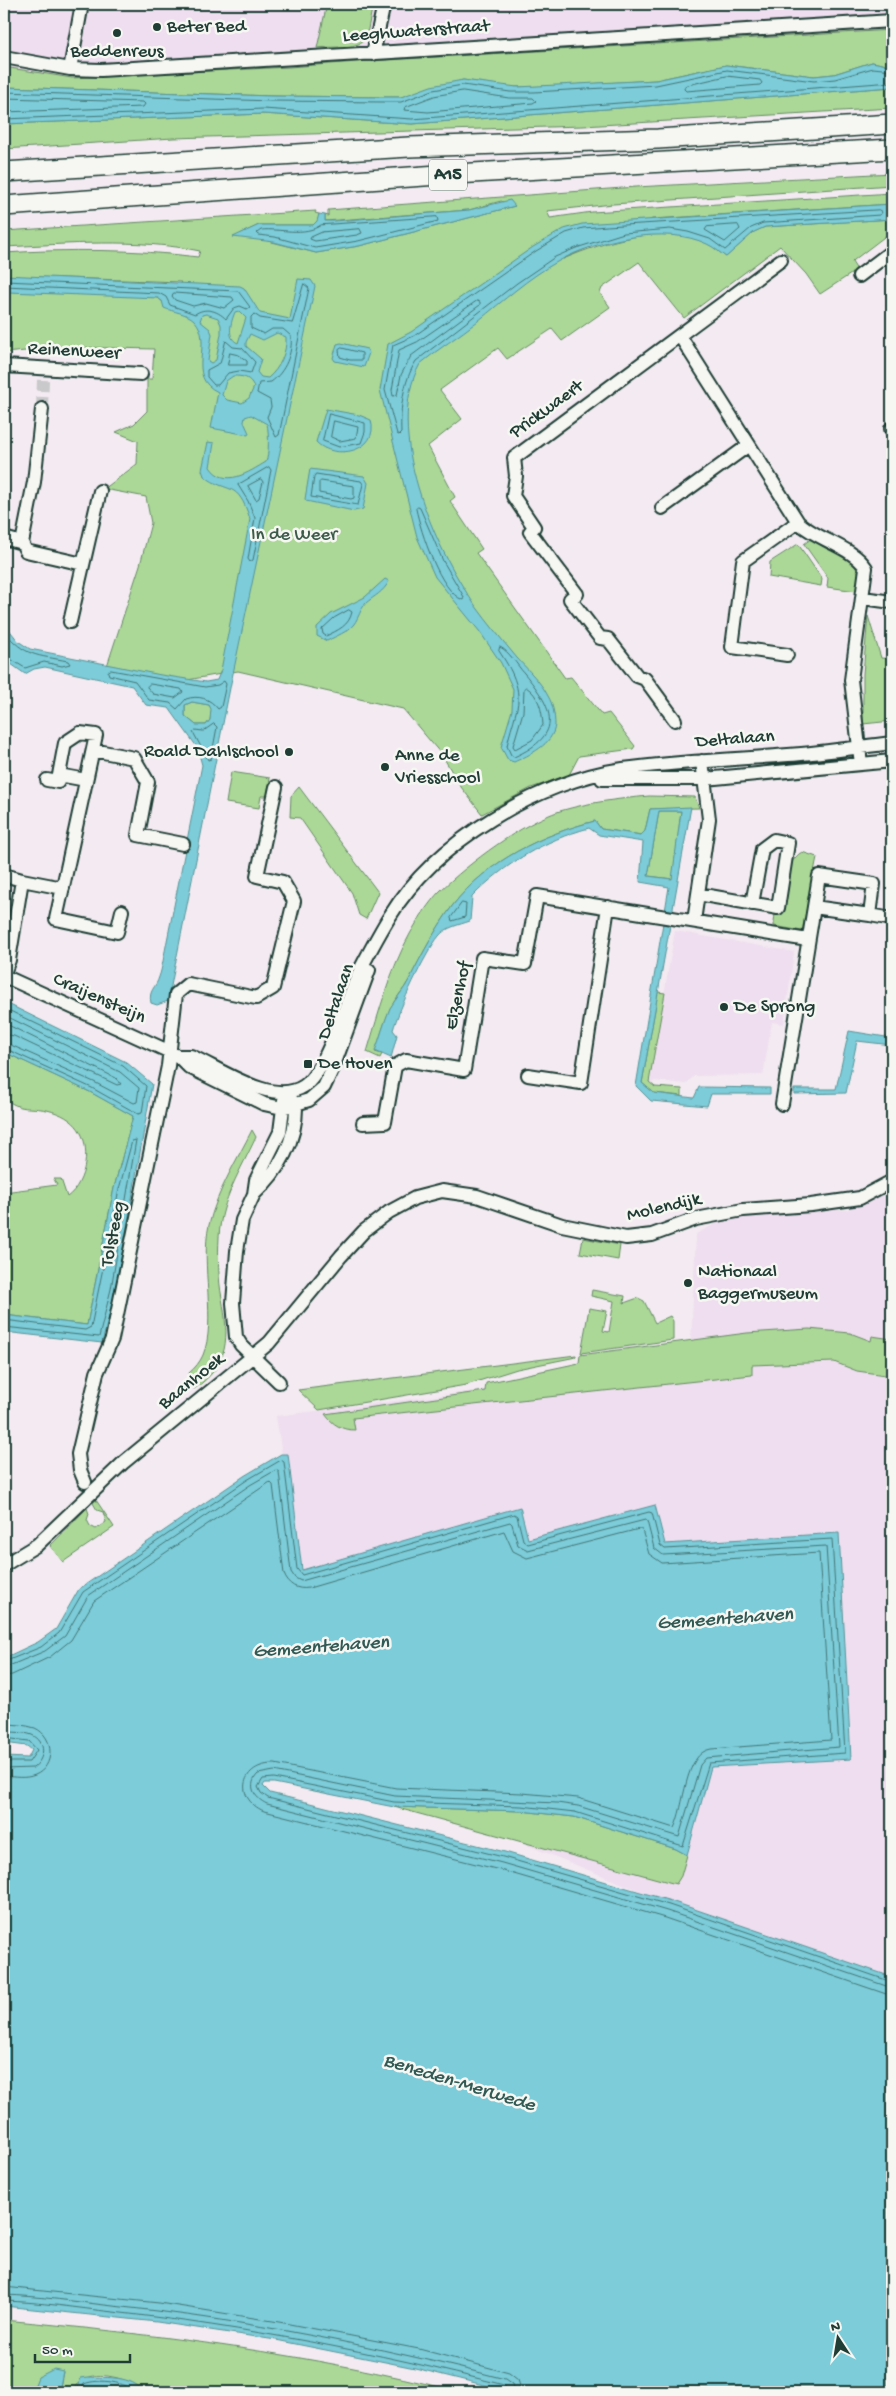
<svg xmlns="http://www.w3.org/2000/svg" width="896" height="2396" font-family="'Gochi Hand',sans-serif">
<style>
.built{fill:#efdeef}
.green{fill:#abd896;stroke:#658a65}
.water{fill:#7cccd9;stroke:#579397;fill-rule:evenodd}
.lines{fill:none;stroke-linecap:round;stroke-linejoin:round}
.shore{stroke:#447676;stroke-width:1}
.minor-tunnel{stroke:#c9c8cb;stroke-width:12;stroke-dasharray:12 6;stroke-linecap:butt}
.minor-casing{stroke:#1f3d34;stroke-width:16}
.highway-casing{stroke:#1f3d34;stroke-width:22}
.minor{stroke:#f6f6f2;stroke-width:12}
.highway{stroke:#f6f6f2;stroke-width:19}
.poi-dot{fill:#1f3d34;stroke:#f6f6f2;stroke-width:2}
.labels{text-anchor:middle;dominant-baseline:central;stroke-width:5;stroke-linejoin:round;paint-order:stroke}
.shield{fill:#f6f6f2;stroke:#60746d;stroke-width:1}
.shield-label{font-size:18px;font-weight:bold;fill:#1f3d34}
.poi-label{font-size:19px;fill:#1f3d34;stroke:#f6f6f2;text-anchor:start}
.street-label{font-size:19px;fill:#1f3d34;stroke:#f6f6f2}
.park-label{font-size:19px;fill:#3b5c48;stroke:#f6f6f2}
.water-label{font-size:20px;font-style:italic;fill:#325a55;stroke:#f6f6f2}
</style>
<rect width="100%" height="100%" fill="#f3ebf1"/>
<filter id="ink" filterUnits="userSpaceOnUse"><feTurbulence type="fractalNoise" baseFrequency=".02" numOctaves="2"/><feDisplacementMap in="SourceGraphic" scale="10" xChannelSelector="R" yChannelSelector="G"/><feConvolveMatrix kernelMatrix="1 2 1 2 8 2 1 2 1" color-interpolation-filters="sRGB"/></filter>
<g filter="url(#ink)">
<path class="built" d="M4,4h888v41l-839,37 -49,-8z
M675,931l119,21 -10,72 -12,-2 -9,53 -69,1 -8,8 -31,-3 -4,3 -2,-2z
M892,1185v809l-561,-229 -55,-349 414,-52 6,-130 46,-24h105z"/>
<path class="green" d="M327,4h46l-7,35c-11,11 -34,7 -49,9z
M892,30v36l-20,-4 -38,12 -20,2 -88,-11 -70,15 -123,7h-23l-47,-7 -62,17h-18l-111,-1 -268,-9v-20l68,11 217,-11 82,-6z
M892,87v21l-309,18 -410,12 -169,11v-25l259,-10 149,10z
M892,173v12l-279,19 -66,7 3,7 42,-6 300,-19v11l-240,15 -89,40c44,-18 98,-36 144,-16 6,3 13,10 19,14l28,-25 11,-5 127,-8v12l-38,29 -2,2 5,8 -37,24 -14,-20 -26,-28 -96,72 -45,-56 -37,26 -2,5 10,14 -48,34 -10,-12 -45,30 -9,-11 -58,42 22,29 -34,27 27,51 -5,4 32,48 -6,4 89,125 6,-1 31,38 7,-2 26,33 -2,3 -54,7 -10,19 -38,13 -49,26 -21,-27 -19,-32 -39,-46 -165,-38 -62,11 -70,-13 34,-104 11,-42 -5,-26 -42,-8 33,-25 1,-23 -22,-9 18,-8 13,-13v-32h5l2,-30 -86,-2 -64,6v-62l147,6 7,1 6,5 17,-21 -175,-6 -2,-1v-22c64,-4 130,-4 194,4l2,-6c-63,-13 -132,-7 -196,-4v-16l312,-20 -1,2 4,1 -1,7 -5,4h-54l-19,9 76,19 43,-7 156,-40 -14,-5 -32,9 -144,11v-6l3,1v-6l308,-23z
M812,538l40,22 7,14 -2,17 -30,-4 1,-9 -24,-34z
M798,544l24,35 -1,7 -52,-9 1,-15z
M868,616l13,42 11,1v62l-29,3v-50z
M192,702l17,3 3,4 -2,11 -4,5h-10l-11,-9v-11z
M231,772l39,6 -3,18h-6l-2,12 -33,-5z
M299,787l79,105 -12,27 -7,-4 -7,-22 -52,-75 -10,-1 1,-21z
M649,796l46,1 4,11 -49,1 -5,22 -3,4 -41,-6 -6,-8c-52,13 -108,40 -142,84 -17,23 -31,49 -44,75 -5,10 -14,18 -19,29 -6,13 -10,29 -15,43l7,2 -2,4 -13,-6c12,-40 23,-82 43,-118 8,-14 19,-32 30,-43 29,-28 82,-68 120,-80 30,-9 58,-12 89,-15z
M659,811h22l-8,68 -25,-3z
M802,852l15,5 -15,74 -28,-5c0,-19 11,-65 28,-74z
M658,992l7,1 -16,89 6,5 27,2v7l-28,-3 -12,-10z
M4,1052l86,40 43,24 -19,72 -27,137 -83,-10v-123l53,-7 -3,-6h7l6,18c10,-7 16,-21 18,-33 4,-29 -9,-47 -38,-54 -19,-4 -25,2 -43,-12z
M252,1130l4,7c-15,33 -35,62 -37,100 -1,19 -1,42 3,61 7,40 8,66 -28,91l-5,-16c6,-5 11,-11 14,-18 14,-33 -3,-91 6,-130 8,-34 28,-65 43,-95z
M583,1238l37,7 -2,15 -38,-7z
M592,1290l33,6 -1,7 14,-5 6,3 11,22 15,-7 3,5v19l-92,13 8,-45 18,3 -4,20 6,1 5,-31 -23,-5z
M809,1329l41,4 21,8 1,-5 20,3v37l-35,-5 -23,-9 -82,3v10l-399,43 2,12c-13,0 -22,-5 -30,-16l160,-23 1,-8 93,-20 1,-8 167,-22z
M576,1355v2l-59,12 -51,16 -147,25 -21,-20z
M96,1500l18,27 -51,35 -13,-16 37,-38 2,6 -2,6 3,6 6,3 10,-7 -3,-10 -6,-2 -4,-7z
M394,1807l127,4 53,6 102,32 11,6 -6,21 -5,8z
M4,2320c153,14 306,34 456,72h-316c-10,-12 -43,-21 -57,-14 -4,2 -7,5 -11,7l-1,7h-16l4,-20 -28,12 -3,8h-28z"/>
<path class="water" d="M872,62l20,4v21l-480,37 -149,-10 -259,10v-37l268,9 111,1h18l30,-11 32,-6 54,7 139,-7 70,-15 88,11 20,-2z
M510,200l5,6 -156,40 -43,7 -42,-11 -41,-5 26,-12h54l4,-4 2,-7 6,1v6h9l135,-11z
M892,204v15l-127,8 -11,5 -28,25c-6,-4 -12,-10 -19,-13 -41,-20 -112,-4 -150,18 -29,16 -54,39 -79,59 -19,15 -40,28 -58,43 -37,67 14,183 55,241 13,18 28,36 42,53 11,12 24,24 31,38 5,8 7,20 7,29 -2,20 -26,30 -41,37l-6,-2 -7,-13 11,-37 1,-21 -12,-26 -21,-31 -45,-55 -18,-40 -37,-147 8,-46 23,-12 122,-85 31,-18 18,-5z
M4,275l236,11 4,2 16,25 30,6 8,-40 13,1 4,6 -84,397 -63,318 -11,4 -6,-2c-3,-13 5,-15 8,-26 2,-5 3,-11 4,-16l39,-196 -5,-18 -28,-39 -23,-3 -14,-19 -87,-19 -11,2 -9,5 -21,-15v-36l14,18 12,8 131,26 45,7 11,-2 4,-10 29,-151c-13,-40 -21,-24 -46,-43l-2,-6 6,-28 6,1 -4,24c15,22 39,5 56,-5 3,-7 3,-30 1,-38l-16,-9 -6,2 -1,5 5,11 -1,2 -37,-7 7,-36c-34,-16 -3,-50 -24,-72 -7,-7 -21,-8 -30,-12l-2,-7 -4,-3 -150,-6 -4,-1zM239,311l7,7 -8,25c-12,-5 -7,-21 -3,-31zM206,314l12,4 3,7v9l-5,26 -5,3 -3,-2 4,-27 -2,-5 -10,-8 2,-6zM277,333l9,4c1,15 -6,31 -18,41l-7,-1 -4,-5 4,-13 -15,-13v-4l4,-8 13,6zM233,376c10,0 17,1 21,11l-5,11 -7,5 -15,-3 -5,-5 4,-14zM192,702l17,3 2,4 -1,11 -4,5h-10l-11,-9v-11z
M341,343l26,6 2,4 -5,14 -29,-6 -2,-3 4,-14z
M326,409l33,6 12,5c9,32 -37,41 -55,22z
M310,469l54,7 4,7 -5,26 -9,2 -48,-10 -1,-2z
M385,579l4,2c-5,11 -15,15 -23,22 -6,7 -7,14 -12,21 -6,8 -18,12 -27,17l-10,-5v-9l14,-13 34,-17z
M691,807l-49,276 12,10 40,5 5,-11 71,1v6h-59l-4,12 -56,-5 -15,-15 33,-199 -29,-5 3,-40 -44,-7 -10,-7c-44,12 -85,36 -117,69l-2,24c-11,4 -24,6 -31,15 -14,17 -40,73 -46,94l4,5 -6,23 -16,-7c5,-13 9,-29 15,-43 6,-10 14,-18 19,-28 13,-26 27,-52 44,-75 34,-44 90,-71 142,-84l6,8 40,6 4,-4 5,-22zM659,811h22l-9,68 -24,-3z
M4,1002l122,60 26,22 -36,206 -14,53 -98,-11v-17l83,10 27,-137 19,-72 -43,-24 -86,-40z
M849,1031l43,7v7l-35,-4 -11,52 -52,1v-5h42z
M281,1454h7l14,116 218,-63 8,32 127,-34 10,39 174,-11 12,226 -140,8 -24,88 -11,-6 -102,-32 -53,-6 -127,-4 -120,-24h-9l-2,3 7,7 235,59 166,49 221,76v415h-380l-97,-24 -139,-28 -119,-18 -153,-16v-549l24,1 4,-8 -5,-4 -23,-3v-85l34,-16 18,-13 23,-40 165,-113z
M54,2369l9,2 -4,21h-27l6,-15z
M88,2377c20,1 43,-2 56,15h-69l6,-14z"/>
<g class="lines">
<path class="shore" d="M727,76l33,4 2,3 -2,2 -74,6 -2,-2 1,-3z
M463,91l46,7h24l3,3 -3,2 -105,9 -24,-2 1,-3 29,-11z
M4,92l267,9 113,1h17l32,-12 30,-5 47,7h24l122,-7 71,-15 87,11 21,-2 38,-11 19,2
M4,98l139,4 2,2 -2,3 -139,5
M4,119l259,-10 149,10 480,-37
M879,210l3,2 -2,3 -117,8 -12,5 -26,22 -15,-11 -22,-7 -18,-3 -46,4 -48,15 -21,9 -38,26 -101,78c-13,21 -16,47 -15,72l-2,2 -2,-1 -12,-44 8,-45 21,-9 122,-85 30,-18 17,-5 24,-2z
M437,217l1,4 -80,20 -43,7 -40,-11 -16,-2 -2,-2 4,-3c19,-2 43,7 60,-5z
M738,225l2,4 -15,13 -20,-12 2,-3z
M360,229l2,4 -5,2 -42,6 -5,-2 1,-2 11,-5z
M4,281l234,10 12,16 -3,2 -7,-3 -6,2 -8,11c-9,-9 -21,-12 -31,-5l-25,-9 -4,-8 -7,-4 -155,-7
M304,284l5,4 -30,147 -3,2 -9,-20 4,-10 -1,-7 -13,-7 2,-10 12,-1c14,-10 22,-29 20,-46l-8,-7h-11l-8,5 -13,-6v-11l3,-3 6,4 32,5z
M174,293l58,4 2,3 -10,8 -18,-5 -13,3 -18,-6 -3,-4z
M477,301l3,1v3l-69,51 -10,19 -4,20 -4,1 -1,-6 7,-40 18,-8z
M226,341l7,6 9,1 13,14 -4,11 -12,-2 -11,2 -10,12h-4l-7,-8v-7l13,-7z
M342,348l20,5v7h-12l-10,-3 -1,-7z
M230,353l9,2 8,6v4h-19z
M329,414l36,9v9l-4,11 -22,4 -16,-6z
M334,421l24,6 -2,11 -16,3 -9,-4z
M269,467l2,3 -18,90 -3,2 -2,-3 7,-41 -7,-17 -10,-16z
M316,474l45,7 2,3 -5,21 -47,-8 3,-20z
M261,479l2,3 -4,16 -3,2 -8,-14z
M321,481l33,5v12l-3,1 -32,-6v-10z
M418,507l2,1 23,53 21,36 -1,3c-23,-8 -42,-68 -47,-91z
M349,610l3,2c-3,14 -14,18 -26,24l-3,-2 -1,-5 12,-11z
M4,631c21,26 33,24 64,30l2,3 -8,2 -18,-4 -19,6 -21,-13
M500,647c9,4 17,18 24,26 30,36 41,61 -10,84l-3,-2 -4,-9c2,-11 6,-22 9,-34 7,-23 -5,-43 -17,-61z
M111,670l94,17 13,-2 6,-4 2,3 -5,23 -3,2c-8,-11 -20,-14 -32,-10l-9,10 -7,-6 -21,-3 -14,-19 -26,-6 -1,-3z
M150,684l31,5 2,3 -8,6 -22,-4 -6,-7z
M526,687c13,8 16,23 17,38l-11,15 -17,9 -2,-3 10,-34 1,-23z
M214,724l3,3 -6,32 -3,1 -15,-28 2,-2 8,1z
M462,903l4,1 -1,13 -13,4 -1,-3z
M4,1008l119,58 23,20 -4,27 -4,1 -46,-26 -88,-40
M4,1015l116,57 19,16 -2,14 -3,1 -40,-21 -90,-40
M4,1023l112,55 5,6 -4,1 -103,-49 -10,-2
M4,1320l81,10 6,-3 28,-138 13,-48 4,-1 -25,149 -12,48 -95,-10
M4,1662l37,-15 18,-14 24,-41 164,-112 34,-20 3,2 13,107 5,6 212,-61 3,2 6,24 5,4 121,-32 3,1 8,32 5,4 167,-10 13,214 -136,10 -26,83 -108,-34 -54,-6 -127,-4 -120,-24 -11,1 -5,8 3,6 7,5 235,59 166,48 223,77
M4,1668l41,-17 20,-15 23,-40 162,-111 26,-15 3,2 12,100 4,6 6,3 209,-59 2,2 6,21 10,5 117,-30 2,1 7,27 9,7 163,-9 13,201 -133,11 -6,7 -21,72 -101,-31 -21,-3 -162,-7 -121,-25 -16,3c-11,11 -4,24 9,30l235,59 165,48 225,77
M4,1676l8,-1 38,-18 21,-17 23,-39 176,-119 3,3 11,89c4,11 13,16 25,14l195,-57 9,20 14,7 112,-29 3,1 7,24 13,9 157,-10 12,187 -120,9c-27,4 -26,58 -37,79l-96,-30 -56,-5 -126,-5 -121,-24c-34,-1 -42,34 -11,47l236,59 165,48 227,78
M4,1724c9,0 22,1 31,4 20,9 20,39 0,47 -9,4 -21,2 -31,1
M4,1732c8,0 20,0 28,3 15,7 13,24 1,33l-29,1
M4,1738l25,3 8,9 -8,12h-25
M4,2287l155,16 120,19 140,27 90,24 9,7 4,12
M4,2295c36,1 73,7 109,11 133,14 263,40 392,73l7,5 2,8
M4,2301c36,1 73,7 109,11 132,15 262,40 391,73l4,7
M80,2392l4,-8c15,-6 41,-2 53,8"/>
<path class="minor-tunnel" d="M42,409l1,-29"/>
<g class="minor-casing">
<path id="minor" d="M373,54l11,-50
M4,57l66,12 31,1 791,-49
M70,69l12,-65
M859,276l33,-25
M680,336l118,186c19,18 55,25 68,46l-15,112 10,84
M4,366l137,8
M891,429l1,-1
M662,508l87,-63
M4,538l18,5 4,8 57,13
M22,543l12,-61 8,-73
M863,598l29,4
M70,622l30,-131
M787,655l-55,-8 11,-86 55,-39
M675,720l-30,-41 -8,-3 -29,-37 -8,-1 -30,-39 7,-5 -47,-62 4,-5 -21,-31 3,-20 -2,-18 267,-198
M93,750l41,8 14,24 -10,53 45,9
M602,779h103l187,-18
M47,780l11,2 1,-7
M86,780l-27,-5 6,-32 15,-10 16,2 -40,184 61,13 5,-21
M4,875l18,5
M698,894l80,14 10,-65 -14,-3 -12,9 -10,55
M870,915l22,4
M694,921l15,-102 -7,-58
M4,973l5,-13 13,-80 41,8
M4,976l164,75 10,5 11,11 75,37 18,4 27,-8 15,-13 9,-19 36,-98
M178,1056h13c30,13 82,51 113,30 23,-15 44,-92 58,-120 9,-17 18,-34 28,-50 45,-74 148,-135 233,-147 55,-8 110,-9 165,-14 35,-2 70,-8 104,-12
M528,1075l53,8 27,-176
M782,1104c12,-76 25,-152 37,-228l55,8 -4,31 -56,-8
M363,1123l22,-1 10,-56 11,-6 58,10 18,-112 43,6 12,-68 271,44
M254,1194c25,-23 43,-54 42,-89l-5,-6
M279,1382l-38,-37 -5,-8 -3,-34 4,-52 5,-31 12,-26 2,-14 24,-48 4,-32
M85,1482l-5,-12 -2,-16 19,-81 15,-34 56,-273 8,-72 12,-10 68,14 17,-10 21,-87 -11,-19 -26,-6 19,-89
M4,1565l33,-20 87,-83 145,-119 72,-87 23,-25 25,-19 26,-14 27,-7 35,5 85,29 64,13 26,-3 44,-16 47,-9 68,-5 49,-7 32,-17"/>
</g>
<g class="highway-casing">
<path id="highway" d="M4,172l405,-25 249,-8 234,-15
M4,206l434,-31 454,-26"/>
</g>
<use href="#minor" class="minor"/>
<use href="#highway" class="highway"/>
</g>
</g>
<g class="poi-dot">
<circle cx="157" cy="27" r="5"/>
<circle cx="117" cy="33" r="5"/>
<circle cx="289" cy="752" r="5"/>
<circle cx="385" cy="767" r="5"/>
<circle cx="724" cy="1007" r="5"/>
<rect x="303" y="1059" width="10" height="10" rx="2.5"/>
<circle cx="688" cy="1283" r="5"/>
</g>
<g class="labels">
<rect class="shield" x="429" y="159.5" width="38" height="31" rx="4"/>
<g class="shield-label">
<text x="448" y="175">A15</text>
</g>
<g class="poi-label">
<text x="167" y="27">Beter Bed</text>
<text x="117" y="52" text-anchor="middle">Beddenreus</text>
<text x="279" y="752" text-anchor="end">Roald Dahlschool</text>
<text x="395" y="756">Anne de<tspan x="395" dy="22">Vriesschool</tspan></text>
<text x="734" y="1007">De Sprong</text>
<text x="318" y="1064">De Hoven</text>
<text x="698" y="1272">Nationaal<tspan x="698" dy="22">Baggermuseum</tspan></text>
</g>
<g class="street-label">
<text transform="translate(416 32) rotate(-4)">Leeghwaterstraat</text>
<text transform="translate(74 352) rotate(3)">Reinenweer</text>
<text transform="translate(547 410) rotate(-36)">Prickwaert</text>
<text transform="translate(735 740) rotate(-4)">Deltalaan</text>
<text transform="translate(459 996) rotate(-78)">Elzenhof</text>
<text transform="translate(99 999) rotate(24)">Craijensteijn</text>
<text transform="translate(337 1002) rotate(-71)">Deltalaan</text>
<text transform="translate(664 1208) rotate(-13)">Molendijk</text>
<text transform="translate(114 1234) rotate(-79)">Tolsteeg</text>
<text transform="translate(192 1382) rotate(-39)">Baanhoek</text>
</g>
<g class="park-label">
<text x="294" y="535">In de Weer</text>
</g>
<g class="water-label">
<text transform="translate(725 1620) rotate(-4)">Gemeentehaven</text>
<text transform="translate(321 1648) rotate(-4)">Gemeentehaven</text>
<text transform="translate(459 2084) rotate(17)">Beneden-Merwede</text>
</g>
</g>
<rect width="896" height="2396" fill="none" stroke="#f6f6f2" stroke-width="20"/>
<rect x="10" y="10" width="876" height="2376" fill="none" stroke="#1f3d34" stroke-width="2" filter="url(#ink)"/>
<g transform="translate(838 2338) rotate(348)" stroke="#f6f6f2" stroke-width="4" paint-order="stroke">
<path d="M0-4L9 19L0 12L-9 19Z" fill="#1f3d34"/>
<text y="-8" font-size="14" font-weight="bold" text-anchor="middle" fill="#1f3d34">N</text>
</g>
<path d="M35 2354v8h95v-8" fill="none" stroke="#1f3d34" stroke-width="2.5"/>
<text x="42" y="2354" font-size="15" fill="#1f3d34" stroke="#f6f6f2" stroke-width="4" paint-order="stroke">50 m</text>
</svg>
